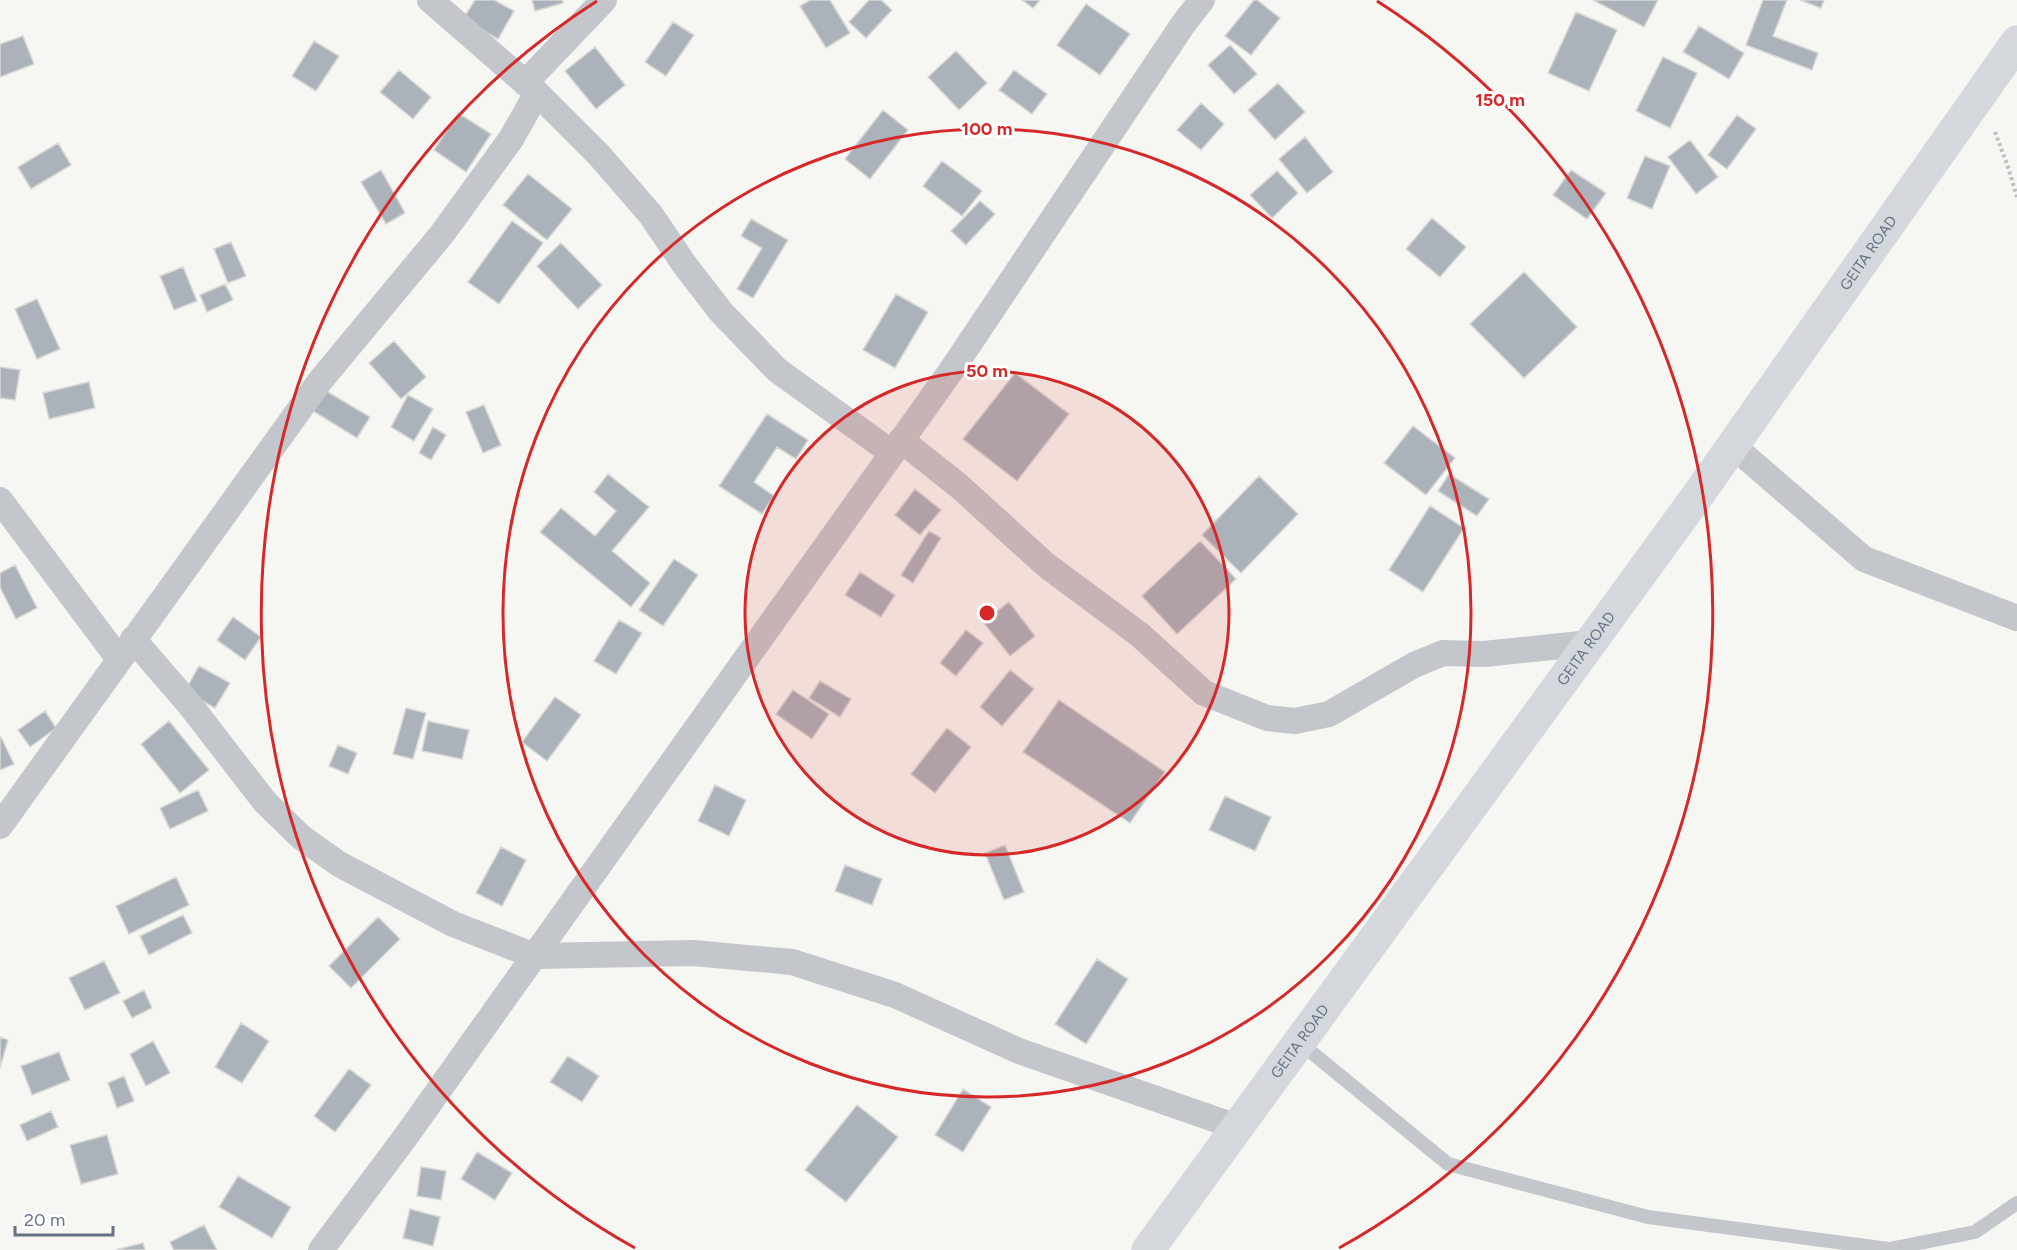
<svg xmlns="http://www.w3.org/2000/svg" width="2017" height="1250" font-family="Figtree,sans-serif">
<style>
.building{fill:#acb2b9;stroke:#d7d7d5;stroke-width:1.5}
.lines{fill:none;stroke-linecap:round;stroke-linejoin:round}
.path{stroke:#bdbfc1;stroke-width:4;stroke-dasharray:3 3;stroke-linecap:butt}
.service{stroke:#c3c6ca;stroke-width:14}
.minor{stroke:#c3c6ca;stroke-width:26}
.trunk{stroke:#d4d8dc;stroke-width:33}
.ring{fill:none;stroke:#d62828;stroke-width:3}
.labels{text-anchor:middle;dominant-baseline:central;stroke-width:6;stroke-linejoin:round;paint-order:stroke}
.street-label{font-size:15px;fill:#657384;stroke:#fff}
.centre{fill:#d62828;stroke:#fff;stroke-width:3}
.ring-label{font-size:18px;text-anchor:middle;font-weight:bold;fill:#d62828;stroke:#fff;stroke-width:6;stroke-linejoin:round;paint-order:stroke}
</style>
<rect width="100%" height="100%" fill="#f6f6f2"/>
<path class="building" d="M475,0h19l20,11 -16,28 -35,-20z
M532,0h30l1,3 -28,8z
M810,0h20l20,33 -24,15 -26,-42z
M869,0h12l11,10 -26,28 -17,-16z
M1022,0h18l-7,8z
M1254,0h3l23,18 -29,37 -26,-19z
M1593,0h65l-14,27z
M1763,0h24l-14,36 45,17 -6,17 -66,-25z
M1800,0h24l-3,8z
M1086,4l44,30 -30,41 -43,-30z
M1576,12l41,18 -28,61 -41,-18z
M673,22l21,13 -28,41 -21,-14z
M1699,26l45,27 -15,26 -46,-27z
M23,36l11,28 -34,13v-33z
M314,41l25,15 -23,35 -24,-15z
M1230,45l27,29 -23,20 -26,-29z
M595,47l30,38 -29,24 -31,-38z
M956,51l31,32 -28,27 -31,-33z
M1663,57l34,16 -27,55 -34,-17z
M399,70l32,27 -18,22 -33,-27z
M1014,70l33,24 -15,20 -33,-24z
M1278,83l27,29 -30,28 -27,-30z
M1201,103l23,21 -23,26 -24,-20z
M883,110l25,20 -38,49 -25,-20z
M458,113l33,21 -25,38 -32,-22z
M1737,115l19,14 -29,40 -19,-14z
M1305,137l28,35 -26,21 -28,-34z
M1690,140l28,37 -22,17 -28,-37z
M58,143l13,22 -40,24 -13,-22z
M1645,156l25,10 -18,43 -25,-11z
M942,161l40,30 -20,25 -39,-30z
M381,170l24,43 -19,11 -25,-42z
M1571,170l35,23 -19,26 -34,-24z
M1277,171l21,22 -26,25 -22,-23z
M528,174l44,35 -25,31 -44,-35z
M980,201l15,13 -29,31 -15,-14z
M1432,218l34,29 -26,30 -34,-28z
M751,219l37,21 -35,58 -16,-9 25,-41 -21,-12z
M512,221l31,22 -44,61 -31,-22z
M231,242l15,34 -18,7 -14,-34z
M561,243l41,42 -24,24 -41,-43z
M183,267l14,34 -23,9 -14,-34z
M1524,272l53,55 -53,51 -54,-54z
M225,284l8,16 -26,12 -7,-17z
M896,294l32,18 -33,56 -32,-18z
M37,299l23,50 -23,10 -22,-50z
M394,341l32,36 -25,22 -32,-36z
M0,367l20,3 -5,30 -15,-2z
M1015,373l54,41 -52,67 -54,-42z
M89,382l6,26 -46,11 -6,-26z
M326,391l44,26 -13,21 -44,-27z
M408,395l25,14 -19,32 -23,-14z
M484,405l17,40 -18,8 -17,-41z
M767,414l41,26 -12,19 -19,-12 -23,35 20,14 -12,18 -43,-28z
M1413,426l42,32 -29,37 -42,-32z
M433,427l13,8 -15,25 -12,-7z
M608,474l41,33 -37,44 38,32 -19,24 -91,-75 21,-24 34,28 21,-25 -22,-19z
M1449,474l40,25 -12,17 -39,-25z
M1259,476l39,38 -57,59 -39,-38z
M915,489l26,21 -21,25 -25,-20z
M1430,506l34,22 -41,64 -34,-22z
M929,531l12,7 -28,45 -12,-8z
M1200,541l36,38 -59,55 -35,-38z
M674,559l24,16 -35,51 -24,-16z
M15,565l22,43 -21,11 -16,-32v-14z
M860,572l35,23 -14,22 -36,-22z
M1009,602l26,34 -25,20 -27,-34z
M233,617l28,20 -16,23 -28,-20z
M619,620l23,13 -26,41 -22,-13z
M966,630l17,13 -27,33 -16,-13z
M199,666l31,17 -15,25 -30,-17z
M1010,670l24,19 -32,37 -22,-19z
M820,681l31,18 -11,18 -31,-19z
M793,690l36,24 -17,25 -36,-25z
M555,697l26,18 -34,46 -25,-19z
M1059,700l106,72 -35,51 -107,-71z
M406,708l20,5 -13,46 -20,-5z
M45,711l11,17 -26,19 -12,-17z
M169,721l40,49 -29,23 -39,-49z
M428,721l41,9 -7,29 -40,-8z
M947,728l24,19 -36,46 -24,-19z
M1,737l13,27 -14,6v-32z
M338,745l19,8 -9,21 -19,-8z
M715,785l31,15 -17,36 -31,-15z
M198,790l10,21 -38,18 -10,-21z
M1225,796l46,21 -16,34 -46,-21z
M1005,845l19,47 -20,8 -19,-47z
M501,847l25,13 -24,46 -26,-13z
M845,865l37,14 -10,26 -37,-14z
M176,877l13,28 -60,29 -13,-28z
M183,915l9,18 -43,22 -9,-19z
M378,917l22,22 -49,49 -22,-22z
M1097,959l31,20 -42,65 -31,-20z
M104,961l16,32 -35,17 -16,-32z
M144,990l8,18 -20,10 -9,-17z
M241,1023l28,18 -27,42 -27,-16z
M0,1037l8,3 -8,28z
M153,1041l17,32 -24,13 -16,-32z
M59,1052l11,28 -38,15 -11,-29z
M568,1056l31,20 -17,26 -32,-20z
M349,1069l22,16 -36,47 -21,-16z
M124,1076l10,25 -17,7 -9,-25z
M963,1089l28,18 -28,45 -28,-17z
M857,1105l41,32 -52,65 -41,-32z
M51,1111l7,16 -31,14 -7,-16z
M107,1135l11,39 -37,10 -11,-39z
M477,1152l35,21 -17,27 -34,-21z
M421,1167l25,4 -5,29 -24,-4z
M238,1176l53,31 -19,31 -53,-31z
M410,1209l30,8 -7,29 -30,-8z
M204,1225l13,25h-43l-4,-8z
M143,1243l2,7h-30z"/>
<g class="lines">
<path class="path" d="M1995,132l13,35 9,30"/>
<path class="service" d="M1299,1042l149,122 200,53 241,32 86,-17 42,-29"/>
<path class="minor" d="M430,0l107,93 62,62 52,60 33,49 37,48 56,58 115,83
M525,83l79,-83
M901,440l58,46 87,79 94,70 64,58 63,25 28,3 34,-7 85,-49 29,-12 41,1 106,-11
M1733,446l131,113 153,59
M0,500l119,159
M133,639l57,66 75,97 36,35 38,27 114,60 82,32 158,-3 99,9 103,33 124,56 218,76
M0,826l320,-445 122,-147 69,-95 26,-46
M321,1250l83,-111 549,-771 231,-345 18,-23"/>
<path class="trunk" id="s1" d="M1148,1250l550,-755 319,-453"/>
</g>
<circle cx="987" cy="613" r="242" fill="#d62828" fill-opacity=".12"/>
<g class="ring">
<circle cx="987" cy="613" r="242"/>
<circle cx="987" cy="613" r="484"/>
<path d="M635 1248A726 726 0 0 1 597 1M1377 1A726 726 0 0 1 1339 1248"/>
</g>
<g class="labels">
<g class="street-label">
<text stroke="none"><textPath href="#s1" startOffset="1230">GEITA ROAD</textPath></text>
<text stroke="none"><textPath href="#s1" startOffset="744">GEITA ROAD</textPath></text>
<text stroke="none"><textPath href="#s1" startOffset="258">GEITA ROAD</textPath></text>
</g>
</g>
<circle cx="987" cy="613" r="9" class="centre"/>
<g class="ring-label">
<text x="1500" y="106">150 m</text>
<text x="987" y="135">100 m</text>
<text x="987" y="377">50 m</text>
</g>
<path d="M15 1226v9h98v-9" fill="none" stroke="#657384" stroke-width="3"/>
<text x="24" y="1226" font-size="18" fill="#657384" stroke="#ffffff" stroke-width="4.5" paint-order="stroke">20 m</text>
</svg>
